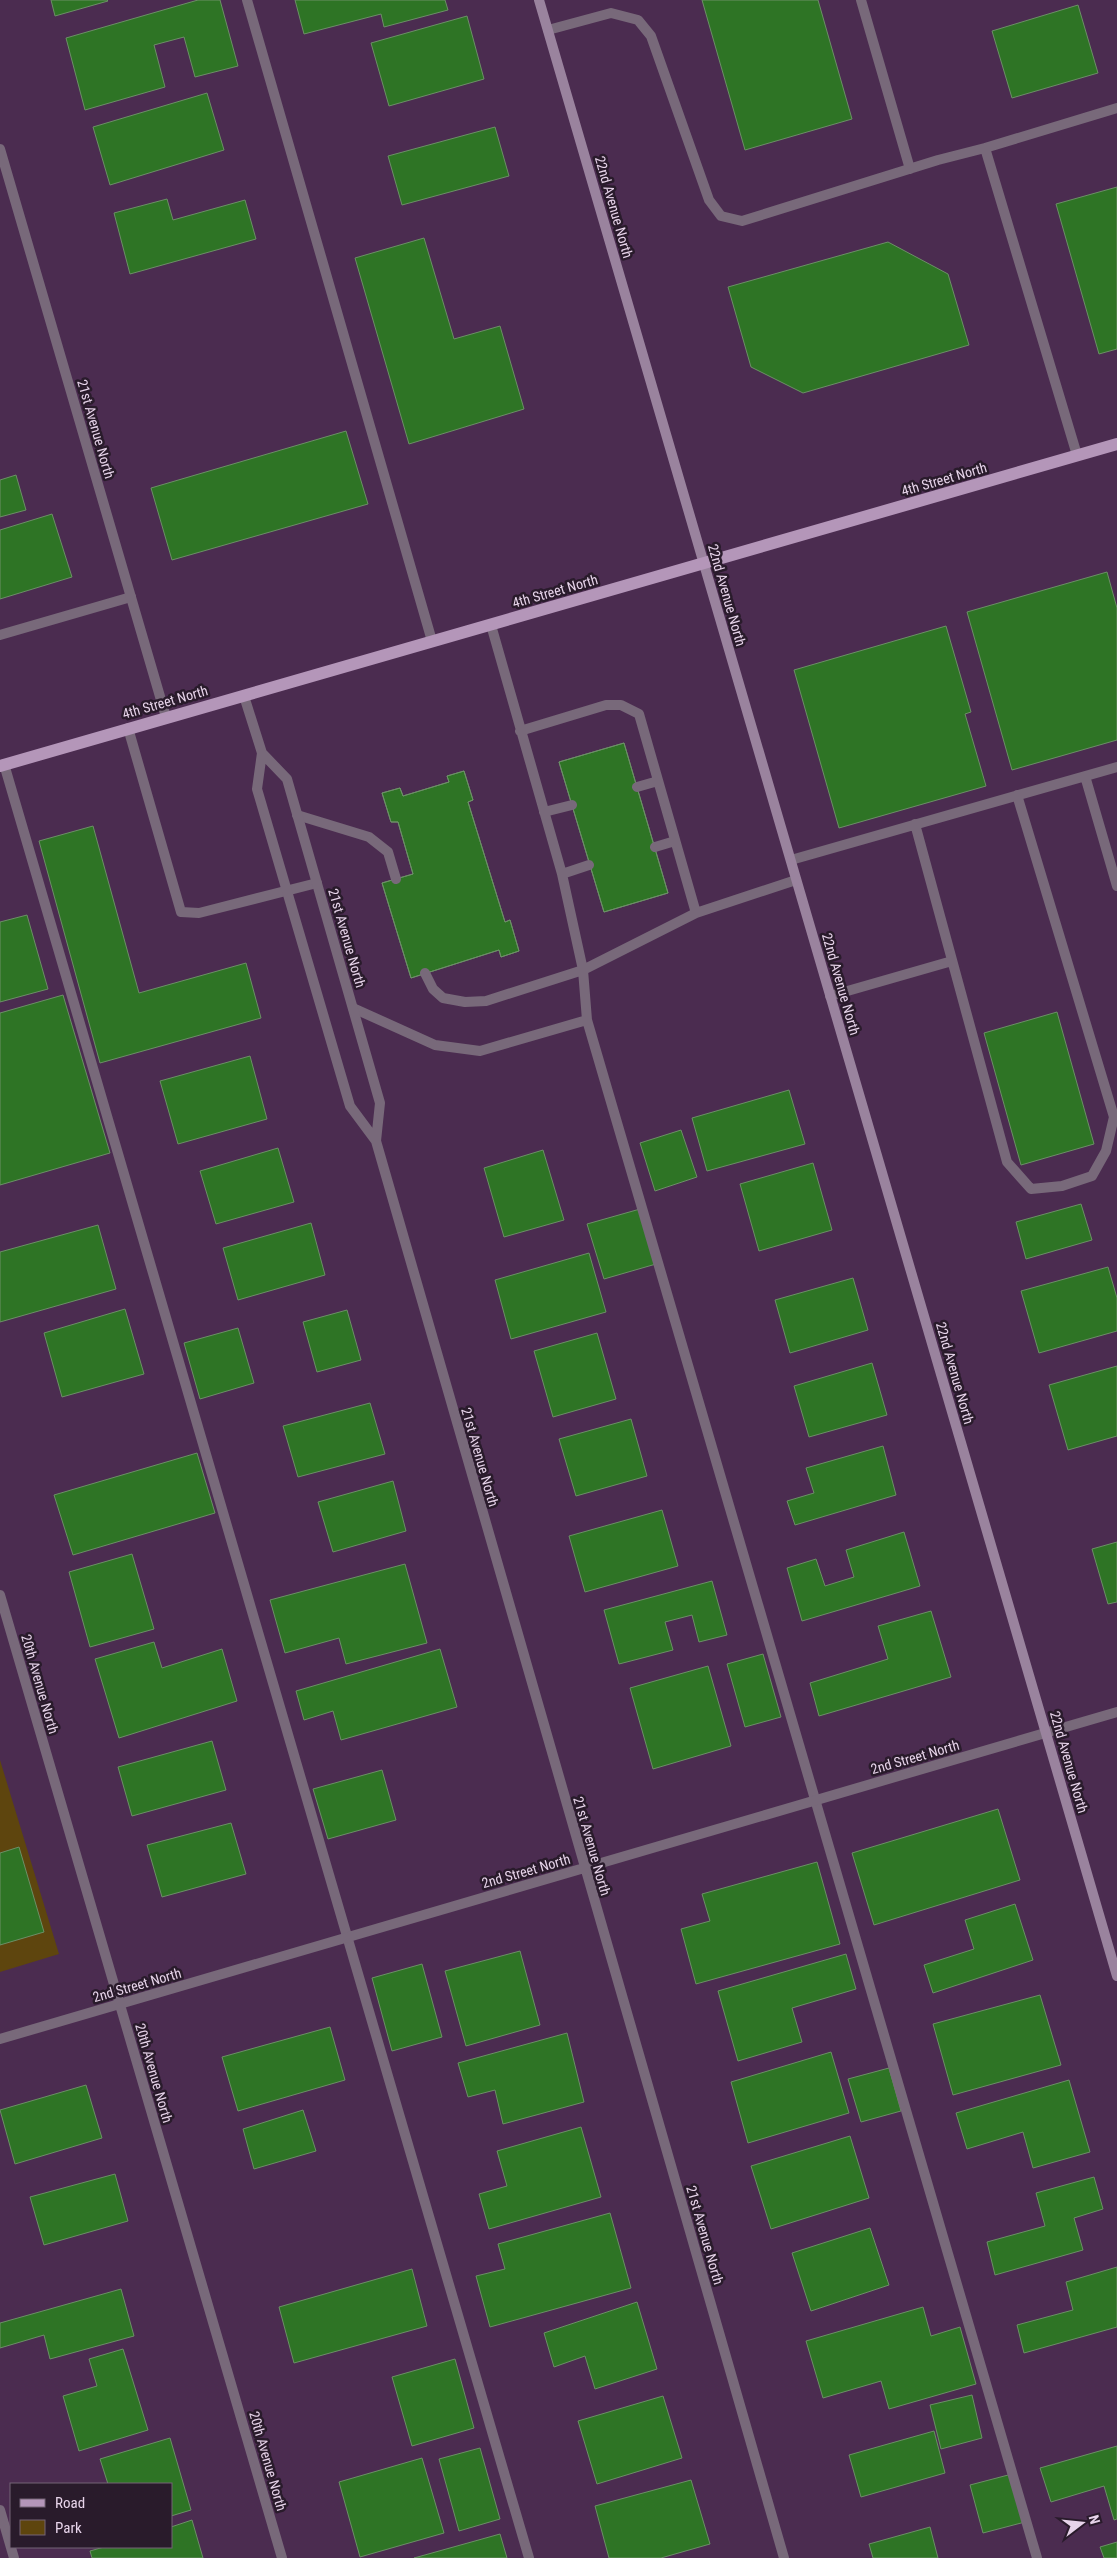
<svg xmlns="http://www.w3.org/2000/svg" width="1117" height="2558" font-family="'Roboto Condensed',sans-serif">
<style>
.green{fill:#5e450e}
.building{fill:#2e7425;stroke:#6c8f67}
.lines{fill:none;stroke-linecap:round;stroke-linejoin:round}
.lane{stroke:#78697a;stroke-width:10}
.street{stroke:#78697a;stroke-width:10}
.secondary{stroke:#9a839e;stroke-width:10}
.primary{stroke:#b496b9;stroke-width:12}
.labels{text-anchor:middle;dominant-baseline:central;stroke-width:5;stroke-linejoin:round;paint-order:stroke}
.street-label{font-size:14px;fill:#e7d4ea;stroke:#291b2b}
</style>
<rect width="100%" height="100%" fill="#4b2c50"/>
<path class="green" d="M0,1760l59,194 -59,18z"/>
<path class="building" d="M51,0h56l1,1 -53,15z
M198,0h22l18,66 -43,11 -11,-40 -30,8 11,42 -80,23 -19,-72z
M295,0h150l3,10 -64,17 -3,-13 -77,20z
M702,0h116l34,119 -107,31z
M1078,5l20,68 -86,25 -20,-67z
M467,16l17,63 -95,27 -18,-63z
M207,93l17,57 -114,35 -17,-58z
M495,127l14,49 -107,29 -14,-49z
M1117,187v162l-18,5 -43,-150z
M167,199l6,21 72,-20 11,39 -126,35 -16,-61z
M424,238l30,101 46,-13 24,83 -115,35 -54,-186z
M888,242l60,32 21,71 -166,48 -52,-26 -23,-80z
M346,431l22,73 -196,56 -21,-72z
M16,475l10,35 -26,7v-37z
M52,514l20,63 -72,22v-69z
M1107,572l10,36v132l-105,30 -45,-158z
M946,626l25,86 -6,2 21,72 -147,42 -45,-158z
M624,743l44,150 -64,19 -45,-150z
M624,743l44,150 -64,19 -45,-150z
M464,771l9,29 -5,2 37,120 5,-2 9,31 -18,6 -2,-7 -88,28 -29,-95 31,-9 -15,-52h-7l-9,-29 18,-5 3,8 46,-14 -2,-6z
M464,771l9,29 -5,2 37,120 5,-2 9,31 -18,6 -2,-7 -88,28 -29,-95 31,-9 -15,-52h-7l-9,-29 18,-5 3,8 46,-14 -2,-6z
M93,826l46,167 107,-30 15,55 -161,45 -61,-222z
M27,915l21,74 -48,13v-80z
M63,995l47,158 -110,32v-172z
M1057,1012l37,132 -73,21 -37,-132z
M250,1056l17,63 -89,25 -18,-63z
M789,1090l16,54 -98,27 -15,-53z
M681,1130l16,47 -42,14 -15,-48z
M278,1148l16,54 -78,22 -16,-53z
M543,1150l21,70 -60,17 -20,-69z
M813,1163l19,67 -73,21 -19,-67z
M1081,1204l11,36 -66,19 -10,-37z
M640,1209l16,55 -52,15 -17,-55z
M311,1223l14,52 -87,25 -15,-52z
M98,1225l18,64 -116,33v-70z
M589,1253l17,59 -95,27 -16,-59z
M1108,1267l9,31v33l-78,22 -18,-62z
M853,1278l15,52 -78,23 -15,-53z
M125,1309l19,65 -82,23 -18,-64z
M347,1310l14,50 -44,12 -14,-50z
M238,1328l16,55 -54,16 -16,-56z
M597,1333l19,66 -63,18 -19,-66z
M872,1363l15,52 -78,22 -15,-51z
M1117,1366v70l-49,14 -19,-65z
M370,1403l15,51 -87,23 -15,-51z
M631,1419l16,57 -71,20 -17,-57z
M883,1446l13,49 -101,30 -8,-24 27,-8 -8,-25z
M197,1453l18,60 -142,42 -19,-60z
M393,1481l13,50 -73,21 -15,-50z
M662,1510l16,56 -93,26 -16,-56z
M904,1532l16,54 -118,35 -15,-53 29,-9 9,27 29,-9 -8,-27z
M1117,1542v60l-9,2 -16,-55z
M132,1554l22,75 -64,18 -21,-75z
M405,1564l22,79 -81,21 -7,-26 -54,15 -15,-53z
M712,1581l15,54 -28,7 -7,-27 -27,7 8,28 -54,14 -15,-54z
M931,1611l20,66 -132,39 -9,-33 78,-24 -10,-33z
M154,1642l8,26 60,-19 15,52 -118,37 -24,-79z
M440,1649l17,58 -116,33 -8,-29 -29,9 -8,-29z
M763,1654l18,63 -36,10 -18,-63z
M708,1666l23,80 -78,23 -23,-81z
M212,1741l14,49 -94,26 -14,-49z
M382,1770l14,50 -68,19 -15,-50z
M998,1809l22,71 -146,45 -22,-72z
M231,1823l15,51 -84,23 -15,-52z
M19,1847l25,85 -44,13v-92z
M817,1862l23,82 -144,40 -15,-55 29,-8 -8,-27z
M1015,1904l18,56 -100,33 -9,-28 50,-16 -9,-29z
M520,1951l20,74 -74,21 -21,-75z
M846,1954l10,35 -64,19 10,34 -64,19 -20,-70z
M422,1964l20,73 -50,14 -20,-73z
M1040,1995l21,70 -108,30 -20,-71z
M330,2027l15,53 -107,31 -16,-54z
M567,2033l17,69 -81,22 -8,-34 -27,7 -10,-34z
M831,2052l18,61 -101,30 -17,-61z
M889,2068l12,43 -40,11 -13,-43z
M1069,2080l21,72 -57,16 -10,-36 -56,17 -11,-36z
M86,2085l16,53 -87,26 -15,-54z
M303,2110l13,41 -62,18 -11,-40z
M581,2127l20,70 -112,32 -10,-35 28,-8 -10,-35z
M850,2136l19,62 -98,31 -20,-63z
M115,2174l13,47 -84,24 -14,-48z
M1094,2177l9,32 -29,9 9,32 -88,25 -8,-33 58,-16 -9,-33z
M610,2213l21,75 -141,39 -14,-51 29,-7 -7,-25z
M870,2228l19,57 -78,26 -19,-58z
M1117,2267v60l-93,26 -7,-28 56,-15 -7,-28z
M412,2269l15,57 -133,37 -15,-56z
M121,2289l13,47 -84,23 -6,-24 -44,13v-25z
M637,2302l20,67 -62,20 -10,-33 -31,11 -10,-34z
M923,2307l8,29 29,-9 16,57 -87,25 -8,-28 -58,17 -17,-57z
M123,2349l25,81 -69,21 -16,-55 34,-10 -8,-27z
M455,2359l19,69 -62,18 -20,-69z
M972,2395l10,43 -41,11 -11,-44z
M663,2396l19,62 -85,26 -19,-63z
M934,2431l11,42 -84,24 -12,-42z
M170,2438l21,72 -20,6v-32h-63l-8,-25z
M1117,2446v73l-3,1 -10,-34 -53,16 -11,-34z
M480,2448l20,71 -41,12 -20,-72z
M422,2458l22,75 -84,24 -21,-75z
M1012,2474l13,48 -42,11 -13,-48z
M691,2480l19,64 -49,14h-52l-14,-52z
M192,2520l11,38h-111l-2,-7 14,-4h67v-20z
M930,2527l8,31h-65l-4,-14z
M500,2534l7,24h-93z
M1117,2542v16h-13l-4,-11z"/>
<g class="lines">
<path class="lane" d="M247,0l185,641
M861,0l49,169
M548,30l63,-17 27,7 13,16 58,164 12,16 21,5 196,-61 47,-12 92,307
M985,148l132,-40
M491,625l71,249 21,96 4,50 450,1538
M0,635l131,-38
M128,728l53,184 18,1 118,-30
M520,731l86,-26h15l18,9 57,199
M4,764l525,1794
M1085,776l32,110
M637,787l21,-6
M544,812l28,-7
M297,815l72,22 19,15 8,27
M915,824l92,338 24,27 31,-3 30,-10 14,-25 8,-34 -97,-322
M655,847l20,-6
M791,860l326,-93
M562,874l27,-9
M425,973l8,16 10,9 22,4 21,-1 97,-31 113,-57 100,-33
M830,996l122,-35
M353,1008l82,37 45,6 107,-31"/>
<path class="street" d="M0,149l166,568
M244,696l18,57 -5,36 93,317 26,35 408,1417
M262,753l25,26 93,324 -4,38
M0,1595l282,963
M0,2039l1117,-327
M0,2510l14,48"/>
<path class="secondary" d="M539,0l578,1976"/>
<path class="primary" d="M0,766l1117,-322"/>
</g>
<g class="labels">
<g class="street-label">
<text transform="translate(614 207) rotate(74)">22nd Avenue North</text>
<text transform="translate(96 429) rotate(74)">21st Avenue North</text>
<text transform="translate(944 479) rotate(-16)">4th Street North</text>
<text transform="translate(555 591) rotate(-16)">4th Street North</text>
<text transform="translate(727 595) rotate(74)">22nd Avenue North</text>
<text transform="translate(165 702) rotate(-16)">4th Street North</text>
<text transform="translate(347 938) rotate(74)">21st Avenue North</text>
<text transform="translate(841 984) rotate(74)">22nd Avenue North</text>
<text transform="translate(955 1373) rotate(74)">22nd Avenue North</text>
<text transform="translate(480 1457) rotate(74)">21st Avenue North</text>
<text transform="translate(40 1684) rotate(74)">20th Avenue North</text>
<text transform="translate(915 1757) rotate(-16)">2nd Street North</text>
<text transform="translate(1069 1762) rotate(74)">22nd Avenue North</text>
<text transform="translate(592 1846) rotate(74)">21st Avenue North</text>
<text transform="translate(526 1871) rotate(-16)">2nd Street North</text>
<text transform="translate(137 1985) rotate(-16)">2nd Street North</text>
<text transform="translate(154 2073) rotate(74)">20th Avenue North</text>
<text transform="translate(705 2235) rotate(74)">21st Avenue North</text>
<text transform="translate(268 2461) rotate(74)">20th Avenue North</text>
</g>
</g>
<rect x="10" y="2483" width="162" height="65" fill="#291b2b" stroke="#756577"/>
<rect x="20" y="2499" width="25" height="8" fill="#b496b9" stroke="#756577"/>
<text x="55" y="2508" font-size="15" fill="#e7d4ea">Road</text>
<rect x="20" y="2520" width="25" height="15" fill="#5e450e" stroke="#756577"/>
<text x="55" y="2533" font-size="15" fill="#e7d4ea">Park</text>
<g transform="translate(1082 2523) rotate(74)" stroke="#291b2b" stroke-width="4" paint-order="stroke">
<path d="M0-4L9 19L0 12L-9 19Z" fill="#e7d4ea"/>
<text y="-8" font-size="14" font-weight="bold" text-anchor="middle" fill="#e7d4ea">N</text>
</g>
</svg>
